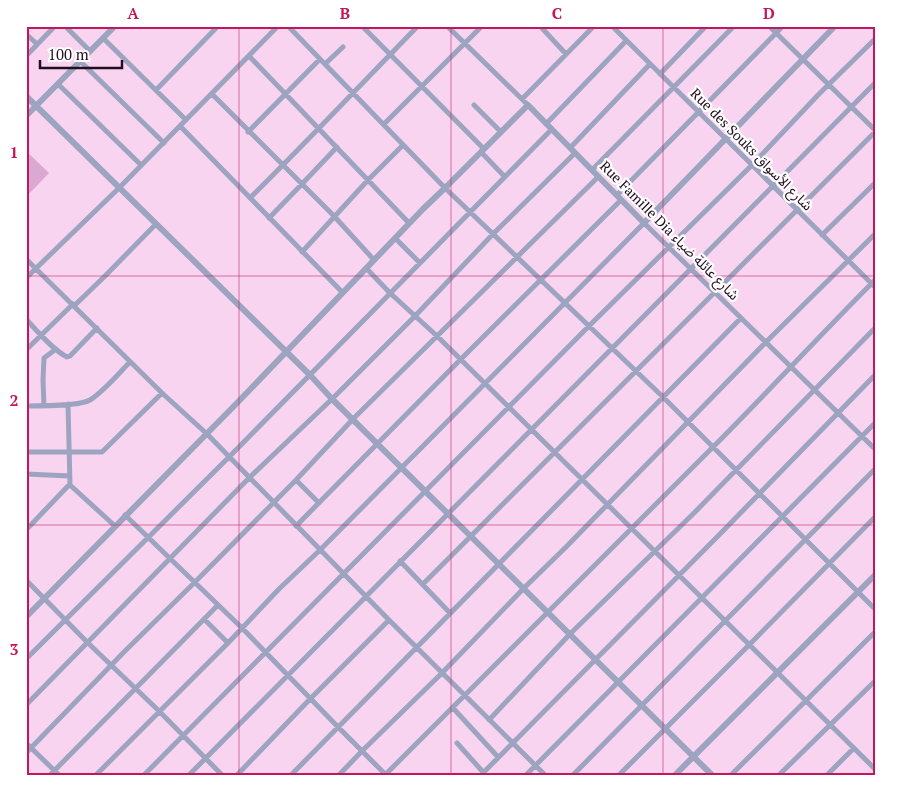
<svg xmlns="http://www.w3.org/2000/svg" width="902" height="801" font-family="'PT Serif','Noto Sans Arabic',serif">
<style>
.green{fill:#daa8d0}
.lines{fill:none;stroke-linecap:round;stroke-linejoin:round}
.minor{stroke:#9ca4bf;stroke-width:5}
.tertiary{stroke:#9ca4bf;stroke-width:6}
.grid{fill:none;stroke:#c2185b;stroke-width:1;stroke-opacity:0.55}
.labels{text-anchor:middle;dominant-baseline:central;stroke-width:4.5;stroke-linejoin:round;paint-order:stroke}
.street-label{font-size:14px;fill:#230e20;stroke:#fff}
.neatline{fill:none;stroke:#c2185b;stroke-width:2}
.grid-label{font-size:16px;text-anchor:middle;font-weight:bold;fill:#c2185b}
</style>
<rect width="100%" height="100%" fill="#f9d4f1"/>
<path class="green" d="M26,151l23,22 -23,24z"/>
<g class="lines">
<path class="minor" d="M65,26l25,25
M288,26l157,162 218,209 213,213
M362,26l122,123
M447,26l81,79
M540,26l26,28
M612,26l264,262
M769,26l107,105
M26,34l11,10
M103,38l83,82
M26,56l29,-30
M249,56l160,167
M80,61l84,82
M325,64l18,-17
M660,74l46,-48
M58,84l83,81
M156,90l62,-64
M212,94l122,122 40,44
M522,99l72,-73
M474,105l27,27
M384,124l98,-98
M546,124l80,-83
M180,126l162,166
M248,132l72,-73
M570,148l80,-84
M481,152l24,25
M592,170l142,-144
M617,195l166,-169
M250,198c57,-56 112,-115 168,-172
M269,218l33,-34 35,-37
M822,235l54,-53
M395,238l25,25
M302,252l66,-72 35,-35
M26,259l136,134 45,41 182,186 156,155
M366,268l24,25 47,43 439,434
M26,278l93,-90 159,-162
M74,306l31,-30 51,-52
M26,319c11,12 27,31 41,38l3,-1 27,-28
M26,350l47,-46
M68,404l2,81 45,41
M26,406c13,0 54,0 64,-6 13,-8 29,-27 40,-38
M44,406l-1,-26 1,-22 12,-9
M26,452h76l60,-59
M26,474l44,2
M296,480l23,23
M125,515l117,113 96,99 48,48
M296,526l165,-167 160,-159
M26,530l42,-44 2,-1
M400,561l50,52
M26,580l61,62 72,69 63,64
M423,584l453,-453
M204,619l24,24
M26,659l203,-202 323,-328
M26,705l224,-228 82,-78 83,-83 78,-82 82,-81
M453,708l45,49
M489,720l81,-86 124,-121 182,-186
M26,743l33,32
M457,743l26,29
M26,753l98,-101 70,-69 102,-103 57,-61 245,-242
M50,775l168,-170
M96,775l132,-132 51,-54 41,-39 324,-327 232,227
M144,775l445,-449 163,-161 66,-70 58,-57
M189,775l687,-693
M237,775l73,-76 79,-79
M291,775l450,-457
M339,775l23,-24 80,-78 82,-85 42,-41 200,-205 110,-109
M385,775c110,-109 218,-219 328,-328 55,-55 108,-113 163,-168
M481,775l239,-241 156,-160
M526,775l350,-353
M573,775l303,-307
M619,775l131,-131 126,-128
M731,775l145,-144
M779,775l97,-95
M827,775l27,-27"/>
<path class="tertiary" d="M26,96l284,279 22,24 380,376
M26,116l89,-90
M26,617l212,-215 185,-193 22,-21 83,-83 116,118 191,-197
M675,775l201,-201"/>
</g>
<path class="grid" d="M239,26v749M451,26v749M663,26v749M26,276h850M26,525h850"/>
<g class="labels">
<g class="street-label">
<text transform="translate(752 149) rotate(45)">Rue des Souks شارع الأسواق</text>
<text transform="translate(670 230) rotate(45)">Rue Famille Dia شارع عائلة ضياء</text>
</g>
</g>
<rect width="902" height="801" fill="none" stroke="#ffffff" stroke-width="55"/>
<path d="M40 60v8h82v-8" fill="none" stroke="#230e20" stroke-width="2.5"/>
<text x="48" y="60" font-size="15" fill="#230e20" stroke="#ffffff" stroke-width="4" paint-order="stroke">100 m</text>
<rect x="28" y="28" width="846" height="746" class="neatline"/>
<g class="grid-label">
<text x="133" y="19">A</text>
<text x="345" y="19">B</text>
<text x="557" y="19">C</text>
<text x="769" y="19">D</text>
<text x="14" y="158">1</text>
<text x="14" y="406">2</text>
<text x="14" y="655">3</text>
</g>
</svg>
